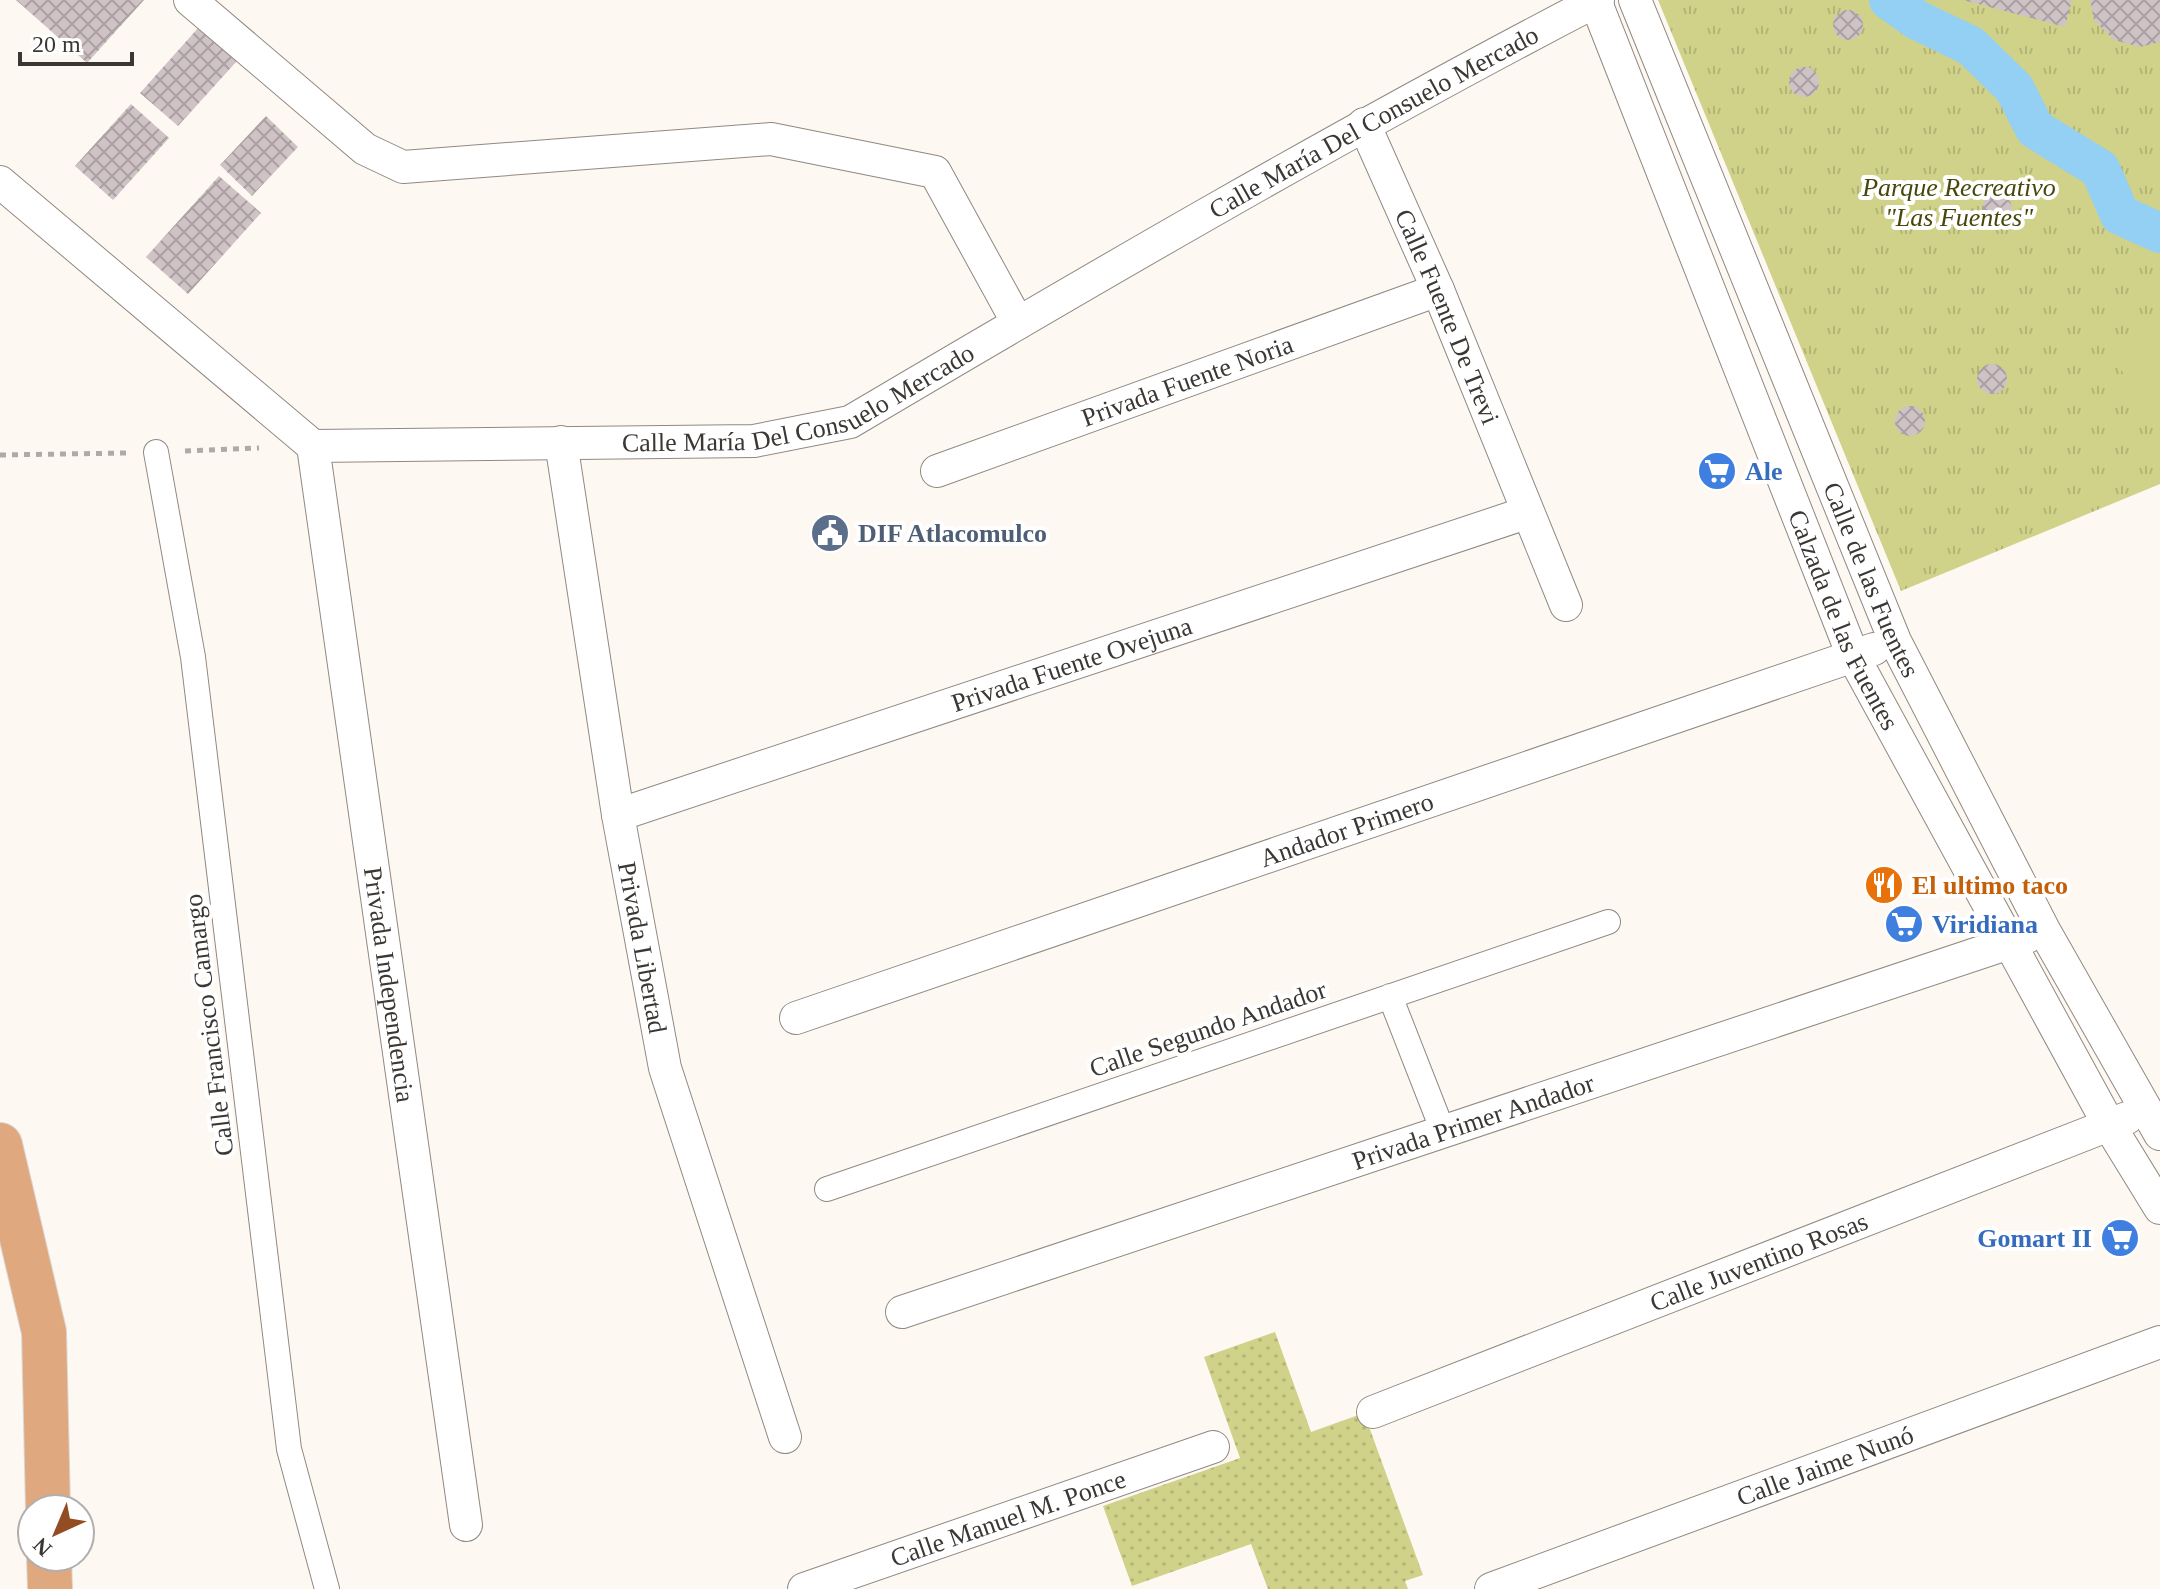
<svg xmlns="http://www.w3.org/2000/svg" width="2160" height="1589" font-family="'Times New Roman',serif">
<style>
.grass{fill:url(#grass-dots)}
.park{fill:url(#park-tufts)}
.pitch{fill:#cfd288}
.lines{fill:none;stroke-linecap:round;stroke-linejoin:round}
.canal{stroke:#94cff4;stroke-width:40}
.building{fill:url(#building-cross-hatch)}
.pedestrian-casing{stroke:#918881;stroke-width:26}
.minor-casing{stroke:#918881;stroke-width:34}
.primary-casing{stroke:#d8d7d6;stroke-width:46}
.path{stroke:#afaaa5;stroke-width:5;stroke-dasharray:6 6;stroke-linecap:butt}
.pedestrian{stroke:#fff;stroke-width:24}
.minor{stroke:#fff;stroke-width:32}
.primary{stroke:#dfa87f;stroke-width:44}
.labels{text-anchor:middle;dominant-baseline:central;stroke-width:8;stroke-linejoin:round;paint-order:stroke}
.street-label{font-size:26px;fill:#3b3734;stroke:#fff}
.park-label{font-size:26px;font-style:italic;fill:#47470b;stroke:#fff}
.shop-label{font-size:26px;font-weight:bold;fill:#366cbe;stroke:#fff;text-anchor:start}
.service-label{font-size:26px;font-weight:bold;fill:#4e5e75;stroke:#fff;text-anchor:start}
.food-label{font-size:26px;font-weight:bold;fill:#c56008;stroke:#fff;text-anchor:start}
</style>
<defs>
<pattern id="grass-dots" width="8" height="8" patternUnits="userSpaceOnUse" patternTransform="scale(2)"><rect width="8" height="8" fill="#cfd288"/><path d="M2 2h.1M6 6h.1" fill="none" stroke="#b3b576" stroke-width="1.8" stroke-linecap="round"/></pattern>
<pattern id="park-tufts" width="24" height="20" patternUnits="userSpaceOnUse" patternTransform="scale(2)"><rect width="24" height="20" fill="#cfd288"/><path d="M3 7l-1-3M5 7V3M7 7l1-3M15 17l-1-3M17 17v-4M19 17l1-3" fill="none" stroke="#b3b576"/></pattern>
<pattern id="building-cross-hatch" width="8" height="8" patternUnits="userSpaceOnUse" patternTransform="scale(2)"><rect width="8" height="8" fill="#d0c3c6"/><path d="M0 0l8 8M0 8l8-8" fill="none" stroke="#aa9fa2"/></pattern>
</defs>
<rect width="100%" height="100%" fill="#fef8f3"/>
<path class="grass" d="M1275,1332l36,100 53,-19 59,162 -18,6 3,8h-140l-17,-45 -119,42 -29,-80 137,-48 -36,-101z"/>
<path class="park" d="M1658,0h502v484l-259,107z"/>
<path class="pitch" d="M2160,328v94l-45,-60z"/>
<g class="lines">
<path class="canal" d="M1889,0l28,20 54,26 43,42 21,41 65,40 20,46 40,18"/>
</g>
<path class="building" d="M16,0h128l-57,63z
M1963,0h109l-7,27z
M2090,0h70v42l-20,5 -26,-7 -20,-20z
M1833 25a15 15 0 1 1 30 0a15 15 0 1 1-30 0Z
M199,27l38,34 -59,65 -38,-33z
M1789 82a15 15 0 1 1 30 0a15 15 0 1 1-30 0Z
M131,104l38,34 -56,62 -38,-34z
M266,116l32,31 -46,49 -32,-31z
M219,176l42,37 -73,81 -42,-37z
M1982 209a15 15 0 1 1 30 0a15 15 0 1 1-30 0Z
M1977 379a15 15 0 1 1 30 0a15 15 0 1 1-30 0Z
M1895 421a15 15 0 1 1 30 0a15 15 0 1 1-30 0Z"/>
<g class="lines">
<g class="pedestrian-casing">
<path id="pedestrian" d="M156,452l37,205 96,792 38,140
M1390,996l54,138
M827,1189l781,-267"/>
</g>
<g class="minor-casing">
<g id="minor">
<path d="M190,0l175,149 38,18 368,-28 164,33 83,151"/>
<path id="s1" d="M1595,0l258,656 256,469 51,83"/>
<path id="s2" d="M1635,0l260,641 150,291 115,202"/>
<path id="s3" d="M1364,124l74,166 128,315"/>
<path id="s4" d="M0,182l313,264 441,-5 96,-19c247,-146 494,-290 748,-422"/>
<path id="s5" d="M561,442l57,373 47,253 120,369"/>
<path id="s6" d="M313,446l153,1079"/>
<path id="s7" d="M937,471l501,-181"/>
<path id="s8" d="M618,815l908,-302"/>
<path id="s9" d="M796,1018l1078,-369"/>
<path id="s10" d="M902,1312l1125,-375"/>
<path id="s11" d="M1373,1412l754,-294"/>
<path id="s12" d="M804,1589l409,-142"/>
<path id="s13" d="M1491,1589l669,-247"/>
</g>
</g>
<g class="primary-casing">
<path id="primary" d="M0,1145l44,187 4,177
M49,1557l1,32"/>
</g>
<path class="path" d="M185,451l74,-3
M0,455l127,-2"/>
<use href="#pedestrian" class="pedestrian"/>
<use href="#minor" class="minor"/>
<use href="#primary" class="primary"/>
</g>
<defs>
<g id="supermarket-disc" transform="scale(2)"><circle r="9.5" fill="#3f7fe0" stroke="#fff"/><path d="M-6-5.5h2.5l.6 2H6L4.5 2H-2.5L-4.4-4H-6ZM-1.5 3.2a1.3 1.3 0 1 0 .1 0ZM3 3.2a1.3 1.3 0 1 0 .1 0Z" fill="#fff"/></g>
<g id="civic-disc" transform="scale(2)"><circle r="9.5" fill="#5c6f8a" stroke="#fff"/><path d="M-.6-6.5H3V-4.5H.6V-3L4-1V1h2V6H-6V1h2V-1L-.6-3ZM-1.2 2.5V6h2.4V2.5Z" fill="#fff"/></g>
<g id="restaurant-disc" transform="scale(2)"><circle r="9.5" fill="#e8710a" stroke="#fff"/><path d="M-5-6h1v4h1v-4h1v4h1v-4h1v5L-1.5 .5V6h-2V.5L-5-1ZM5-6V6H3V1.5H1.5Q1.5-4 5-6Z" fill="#fff"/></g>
</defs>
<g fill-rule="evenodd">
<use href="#supermarket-disc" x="1717" y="471"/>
<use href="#civic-disc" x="830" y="533"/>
<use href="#restaurant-disc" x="1884" y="885"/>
<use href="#supermarket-disc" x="1904" y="924"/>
<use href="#supermarket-disc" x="2120" y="1238"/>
</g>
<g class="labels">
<g class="street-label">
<text stroke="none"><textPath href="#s4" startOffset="1552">Calle María Del Consuelo Mercado</textPath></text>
<text stroke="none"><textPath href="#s3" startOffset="210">Calle Fuente De Trevi</textPath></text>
<text stroke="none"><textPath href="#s7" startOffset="266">Privada Fuente Noria</textPath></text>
<text stroke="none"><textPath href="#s4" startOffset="904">Calle María Del Consuelo Mercado</textPath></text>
<text stroke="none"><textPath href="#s2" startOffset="626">Calle de las Fuentes</textPath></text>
<text stroke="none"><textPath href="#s1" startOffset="668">Calzada de las Fuentes</textPath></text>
<text stroke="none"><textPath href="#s8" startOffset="478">Privada Fuente Ovejuna</textPath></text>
<text stroke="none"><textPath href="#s9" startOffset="582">Andador Primero</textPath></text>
<text stroke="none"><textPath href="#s5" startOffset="512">Privada Libertad</textPath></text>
<text stroke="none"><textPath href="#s6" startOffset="544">Privada Independencia</textPath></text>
<text transform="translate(209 1025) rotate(-97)">Calle Francisco Camargo</text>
<text transform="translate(1208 1029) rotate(-19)">Calle Segundo Andador</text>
<text stroke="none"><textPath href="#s10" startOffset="602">Privada Primer Andador</textPath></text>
<text stroke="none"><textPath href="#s11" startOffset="414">Calle Juventino Rosas</textPath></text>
<text stroke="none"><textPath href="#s13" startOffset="356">Calle Jaime Nunó</textPath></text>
<text stroke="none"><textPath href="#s12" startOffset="216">Calle Manuel M. Ponce</textPath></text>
</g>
<g class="park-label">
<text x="1959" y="187">Parque Recreativo<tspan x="1959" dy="30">"Las Fuentes"</tspan></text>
</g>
<g class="shop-label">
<text x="1745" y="471">Ale</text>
<text x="1932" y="924">Viridiana</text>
<text x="2092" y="1238" text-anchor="end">Gomart II</text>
</g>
<g class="service-label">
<text x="858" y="533">DIF Atlacomulco</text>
</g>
<g class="food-label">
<text x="1912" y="885">El ultimo taco</text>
</g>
</g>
<g transform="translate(56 1533) rotate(224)"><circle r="38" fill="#ffffff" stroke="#b1afae" stroke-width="2"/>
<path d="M0-6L14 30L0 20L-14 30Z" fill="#924d23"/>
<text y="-12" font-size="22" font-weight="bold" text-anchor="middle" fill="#3b3734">N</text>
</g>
<path d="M20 52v12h112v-12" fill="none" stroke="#3b3734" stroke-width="4"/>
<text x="32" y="52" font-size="24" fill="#3b3734" stroke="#ffffff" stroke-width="6" paint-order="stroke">20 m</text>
</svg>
